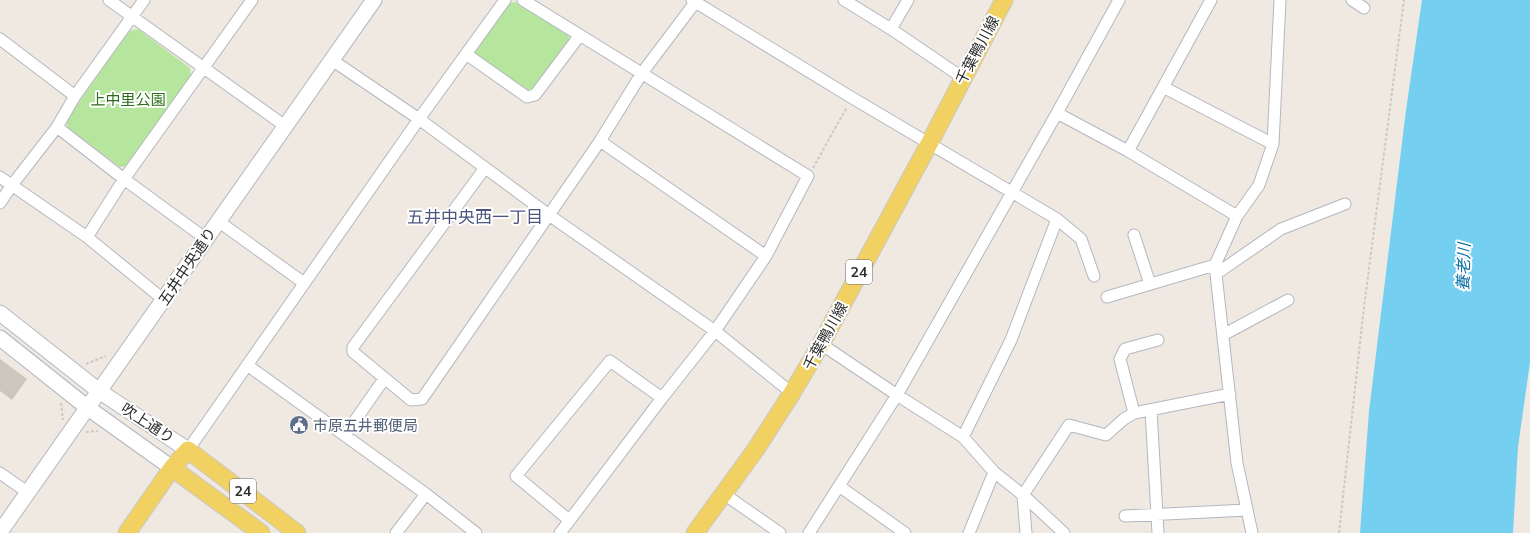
<svg xmlns="http://www.w3.org/2000/svg" width="1530" height="533" font-family="Mulish,'Noto Sans JP',sans-serif">
<style>
.green{fill:#b6e59e}
.water{fill:#75cff0}
.building{fill:#cbc7bf}
.lines{fill:none;stroke-linecap:round;stroke-linejoin:round}
.street-casing{stroke:#b4b7c1;stroke-width:13}
.secondary-casing{stroke:#b4b7c1;stroke-width:17}
.primary-casing{stroke:#c9c9c9;stroke-width:19}
.path{stroke:#c9c9c9;stroke-width:2;stroke-dasharray:3 2;stroke-linecap:butt}
.street{stroke:#fff;stroke-width:11}
.secondary{stroke:#fff;stroke-width:15}
.primary{stroke:#f2d163;stroke-width:17}
.labels{text-anchor:middle;dominant-baseline:central;stroke-width:4;stroke-linejoin:round;paint-order:stroke}
.shield{fill:#fff;stroke:#6d6d6d;stroke-width:1}
.shield-label{font-size:14px;font-weight:bold;fill:#2e2e2e}
.street-label{font-size:15px;fill:#2e2e2e;stroke:#fff}
.park-label{font-size:15px;fill:#2c6e1b;stroke:#fff}
.service-label{font-size:15px;fill:#4e5e75;stroke:#fff;text-anchor:start}
.water-label{font-size:16px;font-style:italic;fill:#0d6fa3;stroke:#fff}
.quarter-label{font-size:17px;fill:#4d5680;stroke:#fff}
</style>
<rect width="100%" height="100%" fill="#efe9e1"/>
<path class="green" d="M515,2l53,32 2,8 -35,46 -9,3 -51,-37v-5l34,-46z
M138,29l52,39 1,8 -63,90 -8,1 -52,-39 -2,-7 62,-90z"/>
<path class="water" d="M1422,0h108v362l-12,85 -5,86h-153l9,-122 37,-301z"/>
<path class="building" d="M0,359l27,20 -15,21 -12,-9z"/>
<g class="lines">
<g class="street-casing">
<path id="street" d="M109,0l176,126
M523,0l285,176 -42,80 -51,75 -53,67 -102,135
M692,0l157,96 208,123 24,20 13,37
M844,0l47,29 72,49
M1352,0l12,8
M891,29l17,-29
M0,39l75,57
M466,54l61,43 8,-2 45,-60
M332,60l87,59 130,96 166,116 77,62
M1163,87l110,57
M1057,113l71,38 109,65
M57,127l67,52 82,60
M600,141l166,115
M1128,151l83,-151
M485,168l-132,179v5l58,48 11,-1 178,-258 42,-68 55,-73
M0,177l87,60 77,63
M0,203l12,-18 45,-58 18,-31 69,-96
M218,221l86,62
M1134,235l16,49
M87,237l37,-58 128,-179
M1216,274l65,-45 64,-25
M1107,297l108,-32
M1223,335l65,-35
M821,344l76,51 66,42 31,35 29,23 41,38
M247,365l179,129 50,39
M1151,410l7,123
M1134,413l-14,-54 5,-10 33,-9
M345,435l39,-56
M963,437l48,-97 46,-121
M188,450l231,-331 86,-119
M0,473l27,19
M839,486l66,47
M724,494l56,39
M1125,516l122,-6
M569,520l-53,-44 94,-115 52,37
M396,533l30,-39
M809,533l88,-138 160,-282 62,-113
M969,533l25,-61
M1026,533l-3,-38 46,-70 37,10 18,-16 10,-6 96,-19
M1252,533l-15,-70 -22,-198 22,-49 22,-31 14,-41 7,-144"/>
</g>
<g class="secondary-casing">
<path id="secondary" d="M0,313l99,78 89,59
M0,338l88,70 84,60
M0,532l374,-532"/>
</g>
<g class="primary-casing">
<path id="primary" d="M172,468l89,65
M127,533l45,-65 16,-18 109,83
M695,533l61,-84 36,-56 29,-49 108,-200 75,-144"/>
</g>
<path class="path" d="M813,168l34,-61
M86,364l20,-8
M61,403l2,17
M86,432l12,-1
M1339,533l25,-226 40,-307"/>
<use href="#street" class="street"/>
<use href="#secondary" class="secondary"/>
<use href="#primary" class="primary"/>
</g>
<defs>
<g id="civic-disc" transform="scale(1)"><circle r="9.5" fill="#5c6f8a" stroke="#fff"/><path d="M-.6-6.5H3V-4.5H.6V-3L4-1V1h2V6H-6V1h2V-1L-.6-3ZM-1.2 2.5V6h2.4V2.5Z" fill="#fff"/></g>
</defs>
<g fill-rule="evenodd">
<use href="#civic-disc" x="299" y="425"/>
</g>
<g class="labels">
<g class="shield">
<rect x="846" y="260" width="26" height="24" rx="3"/>
<rect x="230" y="479" width="26" height="24" rx="3"/>
</g>
<g class="shield-label">
<text x="859" y="272">24</text>
<text x="243" y="491">24</text>
</g>
<g class="street-label">
<text transform="translate(977 50) rotate(-62)">千葉鴨川線</text>
<text transform="translate(187 266) rotate(-56)">五井中央通り</text>
<text transform="translate(825 336) rotate(-61)">千葉鴨川線</text>
<text transform="translate(148 423) rotate(33)">吹上通り</text>
</g>
<g class="park-label">
<text x="128" y="99">上中里公園</text>
</g>
<g class="service-label">
<text x="313" y="425">市原五井郵便局</text>
</g>
<g class="water-label">
<text transform="translate(1463 267) rotate(-88)">養老川</text>
</g>
<g class="quarter-label">
<text x="475" y="216">五井中央西一丁目</text>
</g>
</g>
</svg>
